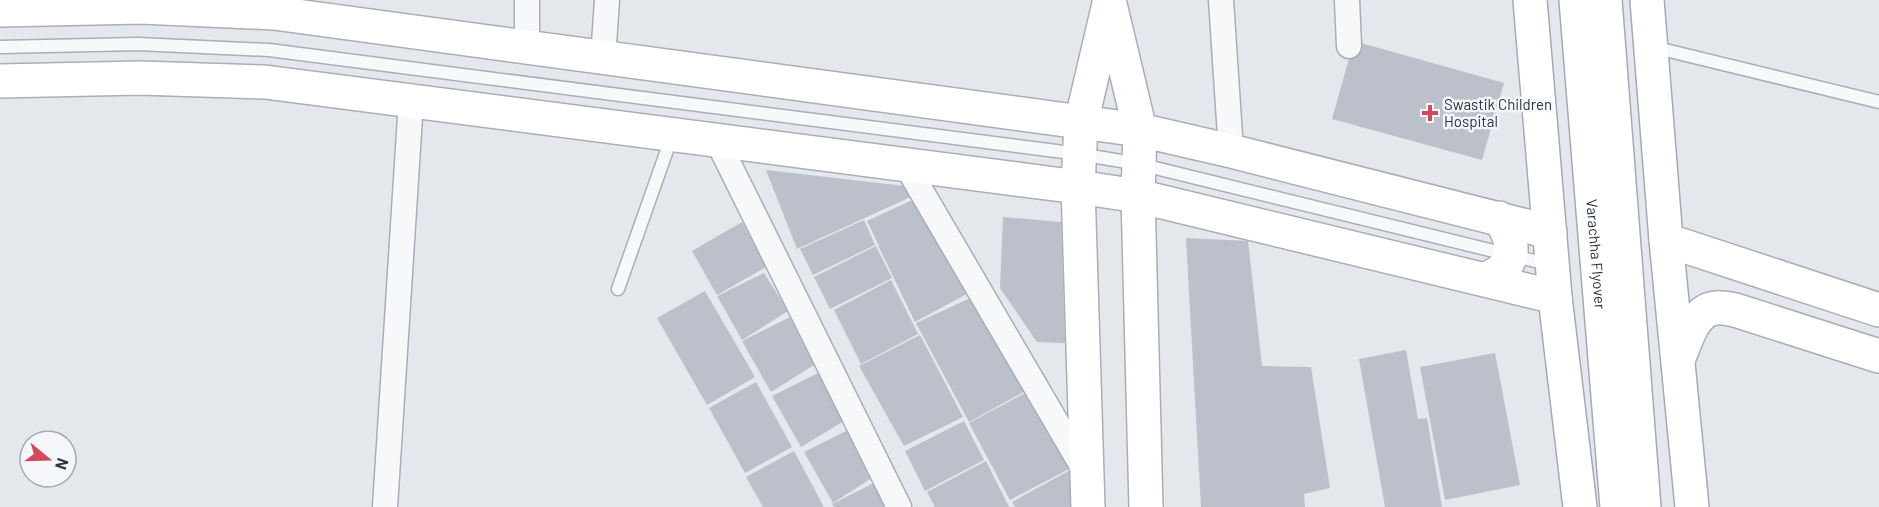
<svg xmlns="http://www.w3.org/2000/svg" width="1879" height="507" font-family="Barlow,sans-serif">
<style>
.building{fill:#bbc0ca}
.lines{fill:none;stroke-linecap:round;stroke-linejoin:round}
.lane-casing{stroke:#a9aeb7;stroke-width:15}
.street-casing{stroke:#a9aeb7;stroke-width:27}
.secondary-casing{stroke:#a9aeb7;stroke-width:36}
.primary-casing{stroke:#a3abb8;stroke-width:36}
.lane{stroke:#f7f8fa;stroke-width:12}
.street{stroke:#f7f8fa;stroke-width:24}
.secondary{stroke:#fff;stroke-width:33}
.primary{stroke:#fff;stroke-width:33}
.poi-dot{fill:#d1495b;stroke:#f4f6f9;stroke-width:2}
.labels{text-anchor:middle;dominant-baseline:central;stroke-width:5;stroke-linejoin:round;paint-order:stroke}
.poi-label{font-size:15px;fill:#2b3445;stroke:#f4f6f9;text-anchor:start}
.street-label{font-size:15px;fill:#2b3445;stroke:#f4f6f9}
</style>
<rect width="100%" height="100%" fill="#e4e7ec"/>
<path class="building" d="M1354,41l150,42 -22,77 -150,-41z
M766,170l148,17 3,7 -120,55z
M919,197l55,93 -59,32 -37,-77 3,-2 -3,1 -11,-23z
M1003,217l58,5 4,121 -28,-1 -37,-54z
M864,220l11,25 -62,30 -13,-26z
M742,222l24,45 -49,28 -25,-44z
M1186,238l62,3 14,125 49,1 19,121 -26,6 1,13h-104z
M876,246l16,32 -62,31 -16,-32z
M764,273l24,38 -46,29 -25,-44z
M891,280l27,54 -57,30 -27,-54z
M705,291l50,86 -48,28 -50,-87z
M977,295l52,94 -60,33 -53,-99z
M790,317l24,48 -43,27 -29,-51z
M920,335l43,82 -59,29 -45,-80z
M1406,350l12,69 9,-1 15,89h-57l-26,-148z
M1495,353l25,132 -75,15 -25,-133z
M820,372l24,49 -43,26 -29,-51z
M756,382l36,65 -47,26 -36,-65z
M1029,391l42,77 -61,32 -41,-77z
M964,421l20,39 -59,31 -20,-40z
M848,430l27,46 -42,27 -29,-51z
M794,451l30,56h-61l-17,-30z
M986,461l23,46h-74l-8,-15z
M1072,469l4,38h-61l-3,-5z
M876,482l12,25h-54l-2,-3z"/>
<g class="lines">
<g class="lane-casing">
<path id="lane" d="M0,47l138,-3 131,6 810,104 60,10 412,101
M1653,47l226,55
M618,289l54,-153"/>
</g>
<g class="street-casing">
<path id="street" d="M1221,0l10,151
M1347,0l2,46
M527,48v-48
M603,58l4,-58
M718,142l181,365
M906,165l179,306
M385,507l26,-406"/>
</g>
<g class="secondary-casing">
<path id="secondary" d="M1109,0l31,130 -2,66 8,311
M0,10l141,-3 133,6 866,117 91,21 319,81
M0,81l140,-3 125,4 813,105 60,9 417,101
M1666,240l213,70
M1485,279c32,-11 32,-36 14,-61
M1678,360c8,-18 15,-50 38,-52 5,-1 13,1 19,2l144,46
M1088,507l-10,-320 3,-64 27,-115"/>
</g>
<g class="primary-casing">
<g id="primary">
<path d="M1530,0l25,297 25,210"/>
<path id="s1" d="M1576,0l41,507"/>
<path d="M1605,0l39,507"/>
<path d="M1647,0l19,240 26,267"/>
</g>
</g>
<use href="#lane" class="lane"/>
<use href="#street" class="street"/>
<use href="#secondary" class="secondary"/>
<use href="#primary" class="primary"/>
</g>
<path class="poi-dot" d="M1427 104h6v6h6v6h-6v6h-6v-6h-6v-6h6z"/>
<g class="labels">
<g class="poi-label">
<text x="1444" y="104">Swastik Children<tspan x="1444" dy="17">Hospital</tspan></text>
</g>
<g class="street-label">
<text stroke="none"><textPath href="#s1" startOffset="255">Varachha Flyover</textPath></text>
</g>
</g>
<g transform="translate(48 459) rotate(109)"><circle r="28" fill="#f4f6f9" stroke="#a4a8b1" stroke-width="1.5"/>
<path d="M0-4.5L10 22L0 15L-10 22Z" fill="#d1495b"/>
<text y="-9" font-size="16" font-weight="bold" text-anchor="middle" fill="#2b3445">N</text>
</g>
</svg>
